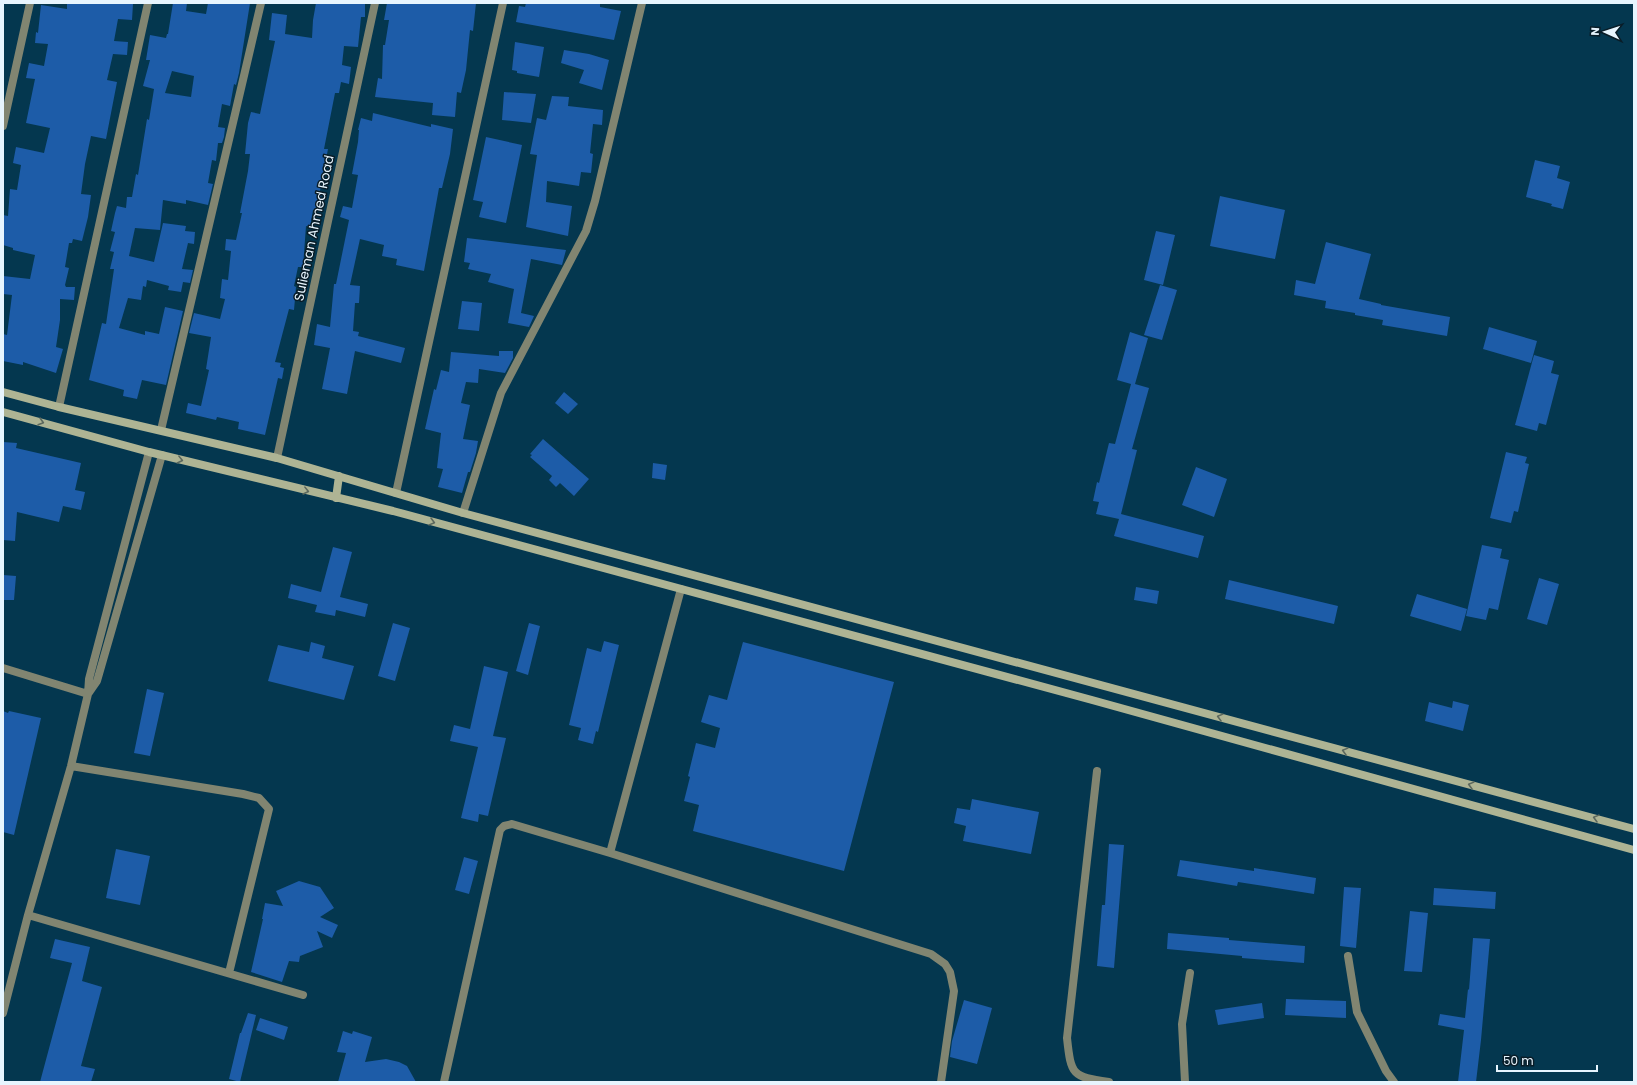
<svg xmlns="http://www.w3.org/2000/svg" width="1637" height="1085" font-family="Poppins,sans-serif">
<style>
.building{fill:#1d5ca8;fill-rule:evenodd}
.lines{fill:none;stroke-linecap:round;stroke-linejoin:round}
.street{stroke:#818571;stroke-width:8}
.secondary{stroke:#aeb494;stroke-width:8}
.oneway{stroke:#5c685e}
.labels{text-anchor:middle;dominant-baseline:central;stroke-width:3;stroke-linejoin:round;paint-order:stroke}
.street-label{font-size:13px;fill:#e7f5fe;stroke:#091c27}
</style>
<rect width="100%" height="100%" fill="#04374f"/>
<path class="building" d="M67,3l66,1 -1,16 -14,-1 -4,22 14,1 -1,13 -14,-1 -6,26 10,2 -11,57 -15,-3 -6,28 -4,30 10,1 -3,22 -6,24 -9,-2 -1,4h-3l-4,24 4,1 -4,17 1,2h9l-1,13 -14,-1v21l-4,27 7,2 -7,24 -33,-11v3l-20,-4v-27l4,1 5,-40 -9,-1v-18l27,3 5,-24 -22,-5v-2l-10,-3v-30l5,1 2,-27 7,1 4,-25 -8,-2 3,-16 28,6 6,-25 -24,-5 9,-44 -9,-1 3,-15 15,3 4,-22 -13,-1 1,-11 2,1 3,-28 26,4z
M173,3h14l-1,8 20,3 2,-11h42l-11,70 -3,12 -2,-1 -4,22 -8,-2 -4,23 7,1 -1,9 -2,6h-4l-2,18 -4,-1 -4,23 5,1 -5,21 -22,-5v4l-23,-4 -3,30 -25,-2 -6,28 25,6 9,-39 23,3 -1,5 10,1 -1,12 -6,-1 -6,26 11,1 -3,13 -7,-1 -2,10 -13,-2 1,-4 -22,-6 -1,7 -3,-1 -2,14 -13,-2 -9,30 26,7v-4l14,3 6,-27 18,4 -17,74 -24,-5 -5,19 -14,-3 1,-6 -35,-10 13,-57 4,1 8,-55h-4l4,-17 -4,-1 5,-19 -4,-1 4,-18 2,-7 9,2 1,-11h5l4,-23 2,1 9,-56 2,1 5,-31 -11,-3 7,-26h-4l4,-25 16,3 1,-4h1zM172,71l22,5 -3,21 -26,-4z
M316,3h49v14h-4l-3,30 -14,-1 -2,19 9,2 -2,17 -8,-2 -2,11h-4l-11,56h4l-8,42 2,1 -4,19 -5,-1 -3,17 -4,-1 -3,41h-5l-4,19 2,1 -2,23 -5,-1 -14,53 6,1 -1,4 4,1 -2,11 -4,-1 -13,57 -27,-6 1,-7 -22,-5 -1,3 -30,-7 2,-10 13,3 8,-36 -3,-1 5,-32 -22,-4 5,-20 26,6 5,-20 -5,-1 2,-19 6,1 3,-29 -6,-1 1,-11 10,1 6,-27h-2l8,-42 2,-17h-5l3,-31 3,-11 9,2 15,-73 -6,-1 3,-27 15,2 -2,19 27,4 1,-18z
M387,3h89l-3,28 -3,-1 -4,40 -5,23 -4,-1 -2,25 -23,-2 1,-12 -58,-6 3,-19 4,1 1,-34h2l4,-25h-5z
M526,3h74v4l21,4 -7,29 -98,-18 3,-16 6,1z
M515,42l29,5 -5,30 -22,-4v-2l-5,-1z
M564,50l25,4 20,6 -7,30 -23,-7 5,-13 -23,-7z
M504,92l32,2 -5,29 -29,-3z
M552,96l17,1 -1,9 35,4 -1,15 -9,-1 -3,29 3,1 -2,19 -10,-1 -2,14 -32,-5 -1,21 26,4 -4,30 -42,-9 11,-72 -7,-1 7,-36 9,2z
M373,113l58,14v-3l22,5 -3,25 -8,34h-3l-15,83 -28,-6 1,-6 -15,-3 2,-11 -24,-6 -10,46 10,1 -1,17h-4l-2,28 6,1 -1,4 47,12 -4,15 -46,-12 -8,43 -25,-5 8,-41 -16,-3 3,-21 13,3 4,-43h2l13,-64 -9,-3 3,-11 9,2 6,-33 -6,-1 6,-32 1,-12h-1l3,-12 11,3z
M486,137l36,8 -16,78 -27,-6 4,-15 -10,-2z
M1535,160l25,6 -3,12 13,4 -7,27 -12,-3 1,-2 -26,-7z
M1220,196l65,14 -10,49 -65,-13z
M1156,231l19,4 -12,50 -19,-5z
M467,238l99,12 -4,15 -31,-6 -10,54 13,3 -5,11 -21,-4 6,-34 -26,-7 3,-8 -23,-5 2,-6 -6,-1z
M1326,242l45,12 -12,45 22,5v1l69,12 -3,19 -65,-11 1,-5 -28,-5v-2l-30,-5 1,-7 -32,-6 2,-15 19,4z
M1160,285l17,5 -15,50 -18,-5z
M462,301l20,2 -3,28 -21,-2z
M1489,327l48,14 -6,22 -48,-14z
M1130,332l18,6 -13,46 14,4 -17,61 5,1 -16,64 83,22 -6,22 -84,-22 5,-17 -23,-5 3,-12 -6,-1 4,-19 2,1 10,-40 6,1 16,-60 -14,-4z
M499,351h14v7l-8,15 -26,-4 -1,14 -12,-1 -5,21 9,2 -7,34 15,2 -2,12 -6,19h-2l-6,21 -24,-6 5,-18 -6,-1 4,-35 -16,-4 9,-40 2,1 5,-20 8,2 2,-20 48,4z
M1534,355l20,6 -3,12 8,2 -13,50 -7,-2 -2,8 -22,-6z
M564,392l14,12 -10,10 -13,-11z
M543,439l46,40 -15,17 -14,-13 -4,4 -7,-7 3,-4 -22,-19 2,-2 -2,-1z
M3,442l14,1 -1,5 65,15 -6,27 10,2 -4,18 -18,-4 -4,16 -42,-10 -2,29 -12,-1z
M1506,452l21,5 -2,6 4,1 -11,48 -4,-1 -3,12 -21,-5z
M653,463l14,2 -2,15 -13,-2z
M1196,467l31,12 -13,38 -32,-12z
M1482,545l20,4 -2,9 9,2 -11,50 -9,-2 -3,12 -20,-4z
M333,547l19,5 -12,45 28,7 -3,13 -29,-7 -1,6 -20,-4 2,-7 -29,-7 3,-14 30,8z
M3,575l13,1 -2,24h-11z
M1539,578l20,6 -12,41 -20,-6z
M1229,580l109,26 -4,18 -109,-25z
M1136,587l23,4 -2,13 -23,-4z
M1417,594l50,15 -6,22 -51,-15z
M393,623l17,5 -15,53 -17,-5z
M529,623l11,3 -12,49 -12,-4z
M604,641l15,4 -21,87 -2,-1 -3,13 -15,-4 3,-12 -12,-3 18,-77 14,4z
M311,642l14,4 -3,12 32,8 -10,34 -76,-19 10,-36 31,7z
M743,642l151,40 -50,189 -151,-40 6,-26 -15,-4 6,-24 -2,-1 8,-33 19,5 5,-20 -19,-6 8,-27 18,5z
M484,666l24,6 -15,64 13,2 -18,78 -9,-2 -1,8 -17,-4 17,-71 -28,-6 4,-16 16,4z
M147,689l17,4 -14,63 -16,-3z
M1453,701l16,4 -6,26 -38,-10 4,-19 23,6z
M3,711l5,2 1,-2 32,7 -27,117 -11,-3z
M972,799l67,13 -8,42 -68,-13 3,-15 -12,-3 3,-15 13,2z
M1109,844l15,1 -10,123 -17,-2 5,-61h3z
M116,849l34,7 -10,49 -34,-7z
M464,857l14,4 -9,33 -14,-4z
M1180,860l74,11v-3l62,10 -2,16 -76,-12 -1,4 -60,-10z
M299,881l21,6 14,21 -14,9 18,8 -6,13 -15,-7 6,16 -23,9 -1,6 -10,-1 -7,21 -31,-10 12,-53h-1l3,-16 18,3 -7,-15z
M1344,887l17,1 -5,60 -16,-2z
M1434,888l62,4 -1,17 -62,-4z
M1410,911l18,2 -6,59 -18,-1z
M1168,933l61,5v2l76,6 -1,17 -62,-5v-2l-75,-7z
M1473,938l17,1 -9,101 -5,42h-18l6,-52 -26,-5 2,-11 25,4 3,-29 1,1z
M55,939l35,8 -8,34 20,6 -21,79 14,3 -4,13h-51l32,-119 -22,-5z
M1286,999l60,2v17l-61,-3z
M964,1000l28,8 -15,56 -27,-7 2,-16z
M1262,1003l2,15 -46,7 -3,-15z
M248,1013l8,2 -16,67 -11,-3 11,-46h1z
M260,1018l28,9 -4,13 -28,-10z
M343,1031l9,3 1,-3 19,6 -7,25 21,-3 13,3 8,4 9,16h-78l8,-29 -9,-1z"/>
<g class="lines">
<path class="street" d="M3,126l27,-123
M59,407l89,-404
M161,430l100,-427
M277,458l98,-455
M396,493l107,-490
M463,513l38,-120 85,-162 9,-30 47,-198
M3,668l85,26
M88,694l9,-13 65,-226
M71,766l172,28 16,4 10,11 -40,164
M1097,771l-30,267c4,37 5,39 42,44
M610,853l71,-264
M28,915l275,80
M1348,956l9,56 29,59 8,11
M3,1013l25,-98 43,-149 17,-72 1,-15 60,-227
M444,1082l56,-252 4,-4 8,-2 98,29 321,101 14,10 5,8 4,19 -13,91
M1185,1082l-3,-58 8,-51"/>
<path class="secondary" d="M3,392l56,15 218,51 186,55 1171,316
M3,412l146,40 244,59 699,189 542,150
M336,498l3,-22"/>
</g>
<defs><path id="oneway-chevron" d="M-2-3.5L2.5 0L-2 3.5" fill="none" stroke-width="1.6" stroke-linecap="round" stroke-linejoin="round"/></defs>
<g class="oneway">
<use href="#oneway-chevron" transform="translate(41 422) rotate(16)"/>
<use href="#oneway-chevron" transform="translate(180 460) rotate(14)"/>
<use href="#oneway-chevron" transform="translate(306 491) rotate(14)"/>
<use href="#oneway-chevron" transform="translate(432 522) rotate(15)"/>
<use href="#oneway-chevron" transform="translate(1220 717) rotate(-165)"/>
<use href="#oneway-chevron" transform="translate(1345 751) rotate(-165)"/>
<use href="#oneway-chevron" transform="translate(1471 785) rotate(-165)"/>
<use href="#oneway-chevron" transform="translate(1596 818) rotate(-165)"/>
</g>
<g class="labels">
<g class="street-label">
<text transform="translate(314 228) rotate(-78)">Sulieman Ahmed Road</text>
</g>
</g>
<rect width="1637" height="1085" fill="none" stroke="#e7f5fe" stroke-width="8"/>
<g transform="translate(1605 32) rotate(273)" stroke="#091c27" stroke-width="3" paint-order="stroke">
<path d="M0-3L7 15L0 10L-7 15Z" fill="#e7f5fe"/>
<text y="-6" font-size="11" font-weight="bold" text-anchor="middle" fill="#e7f5fe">N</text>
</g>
<path d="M1497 1065v6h100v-6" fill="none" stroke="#e7f5fe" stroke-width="2"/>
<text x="1503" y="1065" font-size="12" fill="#e7f5fe" stroke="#091c27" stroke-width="3" paint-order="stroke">50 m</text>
</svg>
